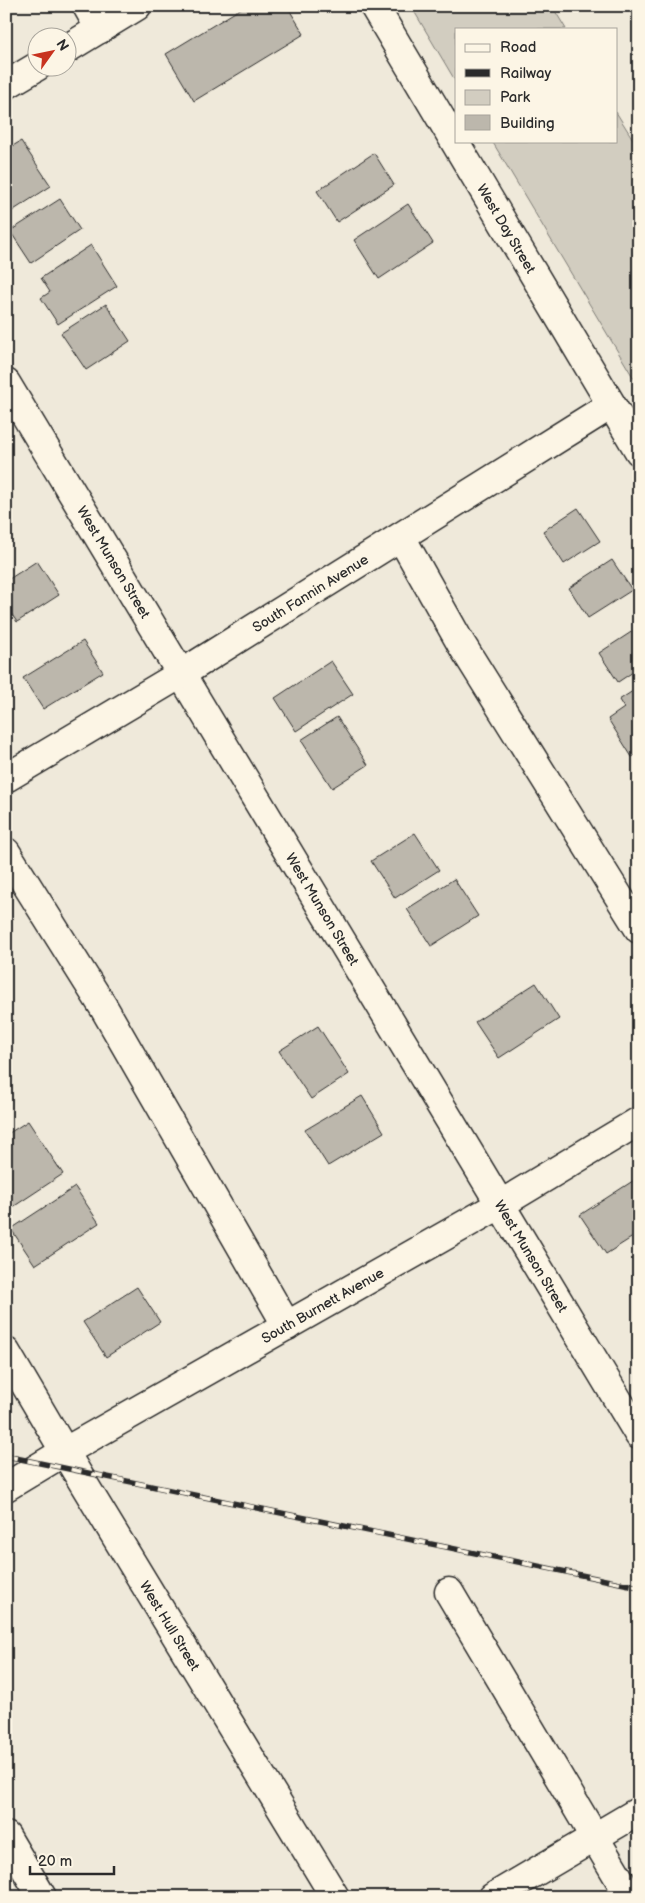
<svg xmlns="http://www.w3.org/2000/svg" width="645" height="1903" font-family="'Balsamiq Sans',sans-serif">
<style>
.green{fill:#d2cdc0;stroke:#7e7c76}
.building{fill:#bcb7ac;stroke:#2b2b2b}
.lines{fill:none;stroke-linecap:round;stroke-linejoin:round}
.minor-casing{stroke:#2b2b2b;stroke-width:31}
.minor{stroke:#fcf5e5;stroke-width:28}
.rail-casing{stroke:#2b2b2b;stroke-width:5.5}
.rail{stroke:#fcf5e5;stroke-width:4;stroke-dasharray:11;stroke-linecap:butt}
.labels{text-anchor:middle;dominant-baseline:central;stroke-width:4;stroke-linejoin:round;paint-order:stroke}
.street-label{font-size:14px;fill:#2b2b2b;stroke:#fcf5e5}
</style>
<rect width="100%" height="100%" fill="#efe9da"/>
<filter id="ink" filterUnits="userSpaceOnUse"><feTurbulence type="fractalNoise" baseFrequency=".02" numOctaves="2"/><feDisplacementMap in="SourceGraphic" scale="10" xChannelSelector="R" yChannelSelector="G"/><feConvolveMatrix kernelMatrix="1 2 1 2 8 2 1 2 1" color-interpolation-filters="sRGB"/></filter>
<g filter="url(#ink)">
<path class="green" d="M411,6h141l14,23h-110v53z
M616,112l23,37v238l-147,-246h124z"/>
<path class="building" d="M245,6h42l17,28 -110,67 -28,-47z
M21,141l30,45 -45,29v-65z
M374,153l20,32 -57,37 -20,-31z
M60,199l20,31 -49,33 -21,-32z
M408,204l25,39 -54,36 -25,-39z
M91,245l26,41 -59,38 -17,-26 9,-6 -9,-14z
M106,304l24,37 -44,29 -25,-37z
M578,508l22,33 -36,23 -21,-33z
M612,560l20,30 -44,28 -19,-30z
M37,561l22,34 -42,27 -11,-16v-25z
M639,627v41l-21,14 -19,-29z
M83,641l20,31 -60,37 -20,-31z
M331,661l22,33 -57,37 -21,-33z
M639,687v66l-7,4 -24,-38 16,-11 -5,-8z
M337,717l31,48 -36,23 -31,-48z
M415,833l24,37 -44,28 -24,-37z
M454,879l24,37 -47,30 -24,-37z
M536,983l23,36 -60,39 -24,-36z
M318,1026l31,48 -38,25 -32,-48z
M362,1096l22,36 -56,34 -23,-36z
M28,1121l35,53 -50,33 -7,-11v-61z
M639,1177v56l-33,21 -26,-39z
M75,1187l24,36 -64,42 -24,-36z
M137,1287l23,35 -54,35 -23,-35z
M604,1891l4,6h-14z"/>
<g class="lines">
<g class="minor-casing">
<g id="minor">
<path d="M87,6l13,23"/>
<path id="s1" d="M374,6l265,445"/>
<path d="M68,48l69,-42"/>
<path d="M6,85l32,-19"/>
<path id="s2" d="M6,383l633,1052"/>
<path d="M401,537l59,105 179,287"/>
<path id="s3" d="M6,778l175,-104 430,-269"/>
<path d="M6,852l98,156 183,318"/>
<path id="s4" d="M6,1352l70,119 259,426"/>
<path id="s5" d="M6,1487l58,-35 437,-248 138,-83"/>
<path d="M449,1592l181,305"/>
<path d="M6,1836l36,61"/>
<path d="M493,1897l146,-86"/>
</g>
</g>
<use href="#minor" class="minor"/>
<g class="rail-casing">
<path id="rail" d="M6,1456l633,131"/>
</g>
<use href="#rail" class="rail"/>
</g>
</g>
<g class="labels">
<g class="street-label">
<text stroke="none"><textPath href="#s1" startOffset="259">West Day Street</textPath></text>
<text stroke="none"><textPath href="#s2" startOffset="209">West Munson Street</textPath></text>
<text stroke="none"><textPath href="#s3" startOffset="356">South Fannin Avenue</textPath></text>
<text stroke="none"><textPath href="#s2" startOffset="614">West Munson Street</textPath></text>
<text stroke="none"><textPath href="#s2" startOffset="1019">West Munson Street</textPath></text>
<text stroke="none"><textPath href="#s5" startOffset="365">South Burnett Avenue</textPath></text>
<text stroke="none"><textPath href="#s4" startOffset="319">West Hull Street</textPath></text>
</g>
</g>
<rect width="645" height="1903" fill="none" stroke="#fcf5e5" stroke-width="25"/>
<rect x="12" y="12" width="620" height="1878" fill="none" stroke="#2b2b2b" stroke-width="2" filter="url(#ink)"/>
<rect x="455" y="28" width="162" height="115" fill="#fcf5e5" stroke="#a8a49b"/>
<rect x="465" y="44" width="25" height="8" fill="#fcf5e5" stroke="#a8a49b"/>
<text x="500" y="52" font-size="15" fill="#2b2b2b">Road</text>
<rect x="465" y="69" width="25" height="8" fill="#2b2b2b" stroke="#a8a49b"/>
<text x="500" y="78" font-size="15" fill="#2b2b2b">Railway</text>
<rect x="465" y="90" width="25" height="15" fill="#d2cdc0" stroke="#a8a49b"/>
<text x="500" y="102" font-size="15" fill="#2b2b2b">Park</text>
<rect x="465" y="115" width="25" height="15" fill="#bcb7ac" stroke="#a8a49b"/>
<text x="500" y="128" font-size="15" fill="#2b2b2b">Building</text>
<g transform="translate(52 52) rotate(57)"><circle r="24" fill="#fcf5e5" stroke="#a8a49b"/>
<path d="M0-4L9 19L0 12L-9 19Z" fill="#c8321e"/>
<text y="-8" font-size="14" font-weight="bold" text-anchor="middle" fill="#2b2b2b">N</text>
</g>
<path d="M30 1866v8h84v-8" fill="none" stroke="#2b2b2b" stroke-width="2.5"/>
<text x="38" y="1866" font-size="15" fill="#2b2b2b" stroke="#fcf5e5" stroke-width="4" paint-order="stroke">20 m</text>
</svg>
